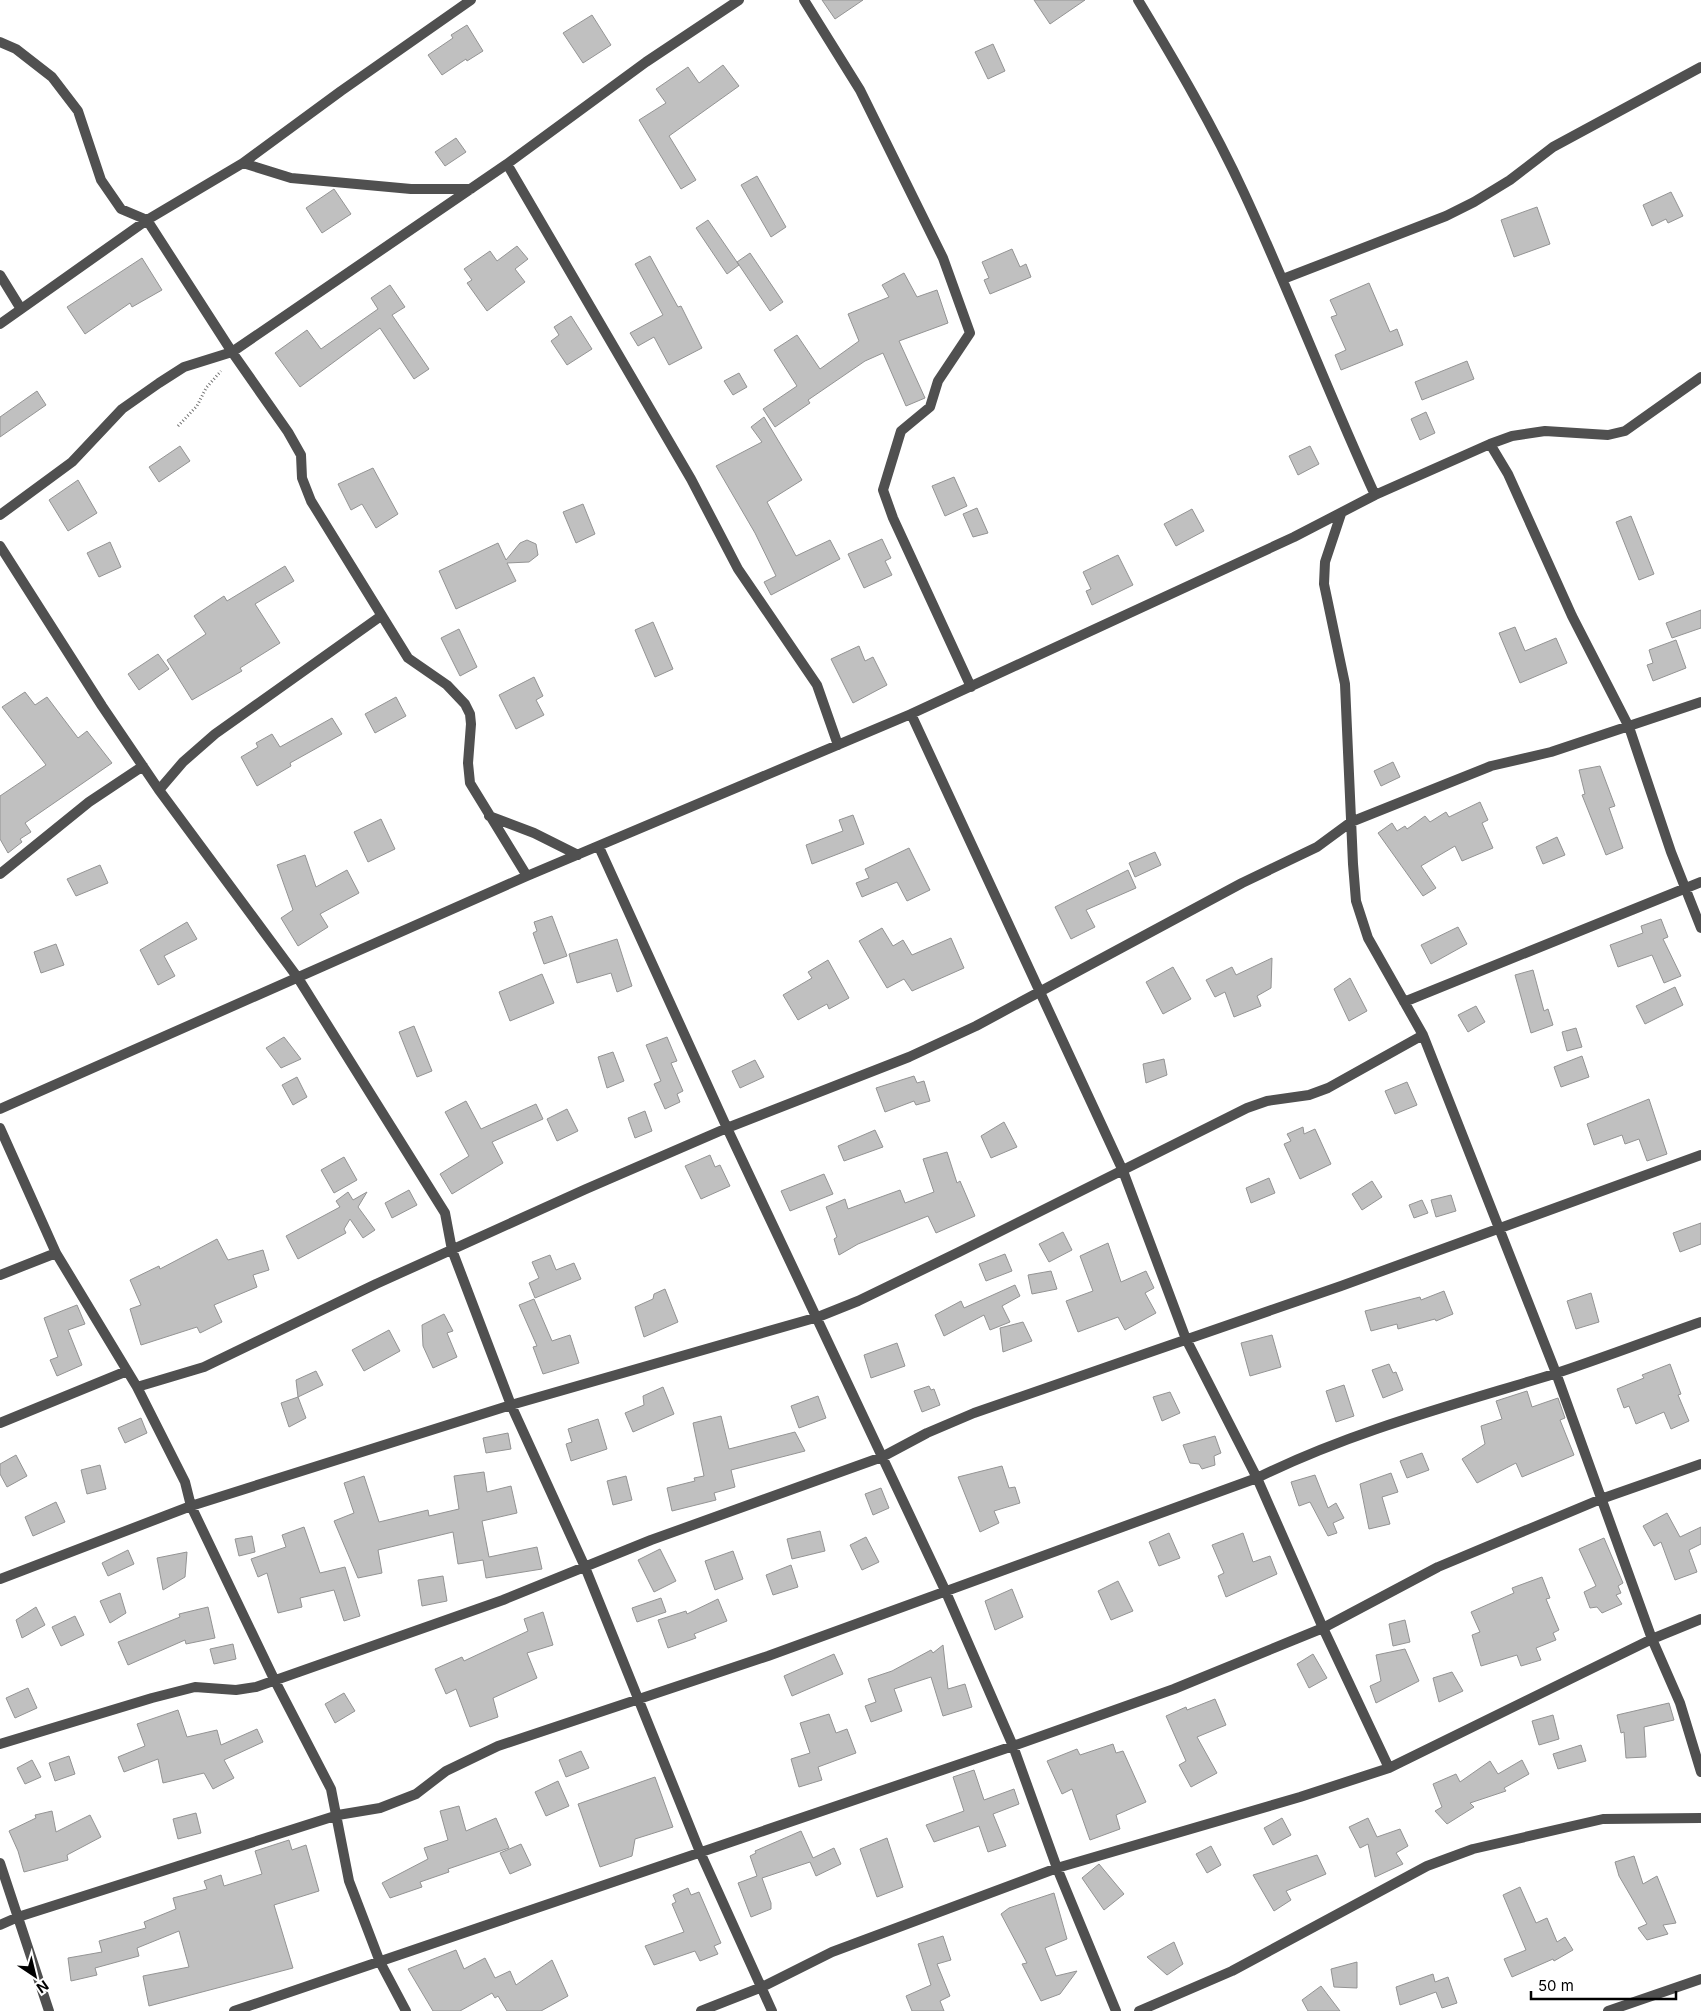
<svg xmlns="http://www.w3.org/2000/svg" width="1701" height="2011" font-family="Inter,sans-serif">
<style>
.building{fill:#c0c0c0;stroke:#949494}
.lines{fill:none;stroke-linecap:round;stroke-linejoin:round}
.path{stroke:#727272;stroke-width:3;stroke-dasharray:1 2.5;stroke-linecap:butt}
.street{stroke:#505050;stroke-width:10}
</style>
<rect width="100%" height="100%" fill="#fff"/>
<path class="building" d="M822,0h41l-28,19z
M1034,0h51l-35,24z
M592,15l19,30 -28,18 -20,-30z
M467,25l16,26 -16,10 -1,-2 -24,16 -14,-20 25,-17 -2,-3z
M993,44l12,27 -17,8 -13,-27z
M723,65l16,21 -70,50 27,44 -15,9 -42,-69 27,-17 -10,-14 32,-22 11,16z
M456,138l10,14 -21,14 -10,-14z
M757,176l29,51 -15,10 -30,-52z
M334,189l17,25 -29,19 -16,-25z
M1671,192l12,24 -15,7 -2,-4 -14,7 -9,-21z
M1537,207l13,37 -36,13 -13,-37z
M708,220l31,45 -12,9 -31,-46z
M517,246l11,13 -13,10 10,13 -38,29 -20,-28 5,-3 -8,-11 26,-18 7,10z
M1012,249l8,18 6,-3 5,13 -41,17 -6,-14 5,-2 -7,-16z
M750,253l33,49 -13,9 -33,-49z
M650,256l28,51 3,-1 21,42 -33,17 -15,-28 -16,9 -8,-13 33,-18 -28,-51z
M142,258l20,32 -30,17 -2,-4 -45,31 -18,-27z
M904,273l13,24 20,-7 11,33 -49,18 26,57 -19,8 -23,-53 -18,8 -57,39 2,3 -35,24 -12,-18 34,-23 -23,-36 23,-15 23,34 39,-28 -11,-27 41,-17 -7,-12z
M1369,283l21,49 7,-3 6,16 -62,25 -6,-15 11,-5 -15,-33 6,-2 -7,-15z
M390,285l15,22 -13,8 37,54 -15,10 -34,-51 -80,59 -25,-34 32,-23 14,19 57,-40 -7,-11z
M571,316l21,33 -25,16 -16,-24 8,-6 -5,-8z
M1467,361l7,18 -52,21 -7,-18z
M739,373l8,14 -14,8 -9,-14z
M37,391l9,14 -46,32v-20z
M1426,412l9,21 -15,7 -9,-21z
M764,417l38,63 -35,22 29,54 34,-16 10,19 -69,36 -7,-13 12,-6 -21,-43 -39,-67 46,-24 -11,-15z
M180,446l10,15 -31,21 -10,-15z
M1310,446l9,18 -21,11 -9,-19z
M373,468l25,46 -22,14 -14,-24 -11,6 -13,-26z
M954,477l13,29 -22,10 -13,-30z
M78,480l19,33 -29,18 -19,-31z
M583,504l12,30 -19,9 -13,-31z
M977,508l11,25 -15,4 -10,-23z
M1192,509l12,22 -28,15 -12,-22z
M1631,516l23,58 -15,6 -23,-58z
M882,539l9,19 -6,3 7,14 -28,13 -16,-34z
M527,540l9,4 2,11 -9,7 -22,1 9,18 -60,28 -17,-38 59,-28 8,17 14,-17z
M110,542l11,25 -22,10 -12,-24z
M1118,555l15,30 -41,20 -6,-14 5,-2 -8,-17z
M285,566l9,15 -39,23 25,39 -40,25 2,3 -50,29 -25,-40 39,-26 -12,-18 30,-20 3,5z
M1701,610v18l-29,10 -6,-15z
M653,622l20,47 -18,8 -20,-47z
M1515,627l10,24 31,-13 11,25 -47,20 -21,-50z
M459,629l18,38 -17,9 -19,-38z
M1676,640l10,28 -33,13 -6,-16 6,-2 -4,-13z
M859,646l6,15 8,-4 14,28 -34,18 -22,-44z
M158,654l11,15 -30,21 -11,-16z
M534,677l9,19 -7,4 8,15 -28,14 -17,-34z
M25,692l10,13 12,-8 31,41 9,-7 25,32 -87,60 6,9 -11,7 2,3 -14,11 -8,-14v-43l46,-31 -44,-58z
M396,697l10,19 -31,17 -10,-19z
M332,718l10,16 -52,29 1,3 -34,20 -16,-29 17,-10 -2,-4 16,-9 8,13z
M1393,762l7,15 -19,9 -7,-15z
M1600,766l15,40 -6,2 14,40 -17,7 -24,-60 3,-1 -6,-24z
M1480,802l8,18 -6,3 11,25 -31,13 -7,-15 -34,20 15,22 -13,8 -45,-63 14,-10 5,8 8,-5 2,3 18,-13 5,6 16,-10 3,5z
M853,815l11,29 -52,20 -6,-19 37,-14 -4,-11z
M381,819l14,30 -27,13 -14,-30z
M1557,837l8,18 -22,9 -7,-17z
M909,848l21,42 -23,11 -10,-19 -35,15 -6,-14 13,-5 -4,-9z
M1155,852l6,13 -26,12 -6,-14z
M305,855l11,32 31,-17 12,23 -39,21 8,13 -30,19 -17,-28 12,-8 -16,-45z
M100,865l8,18 -32,13 -9,-17z
M1128,870l8,18 -50,22 9,17 -24,12 -16,-32z
M552,916l15,40 -23,8 -11,-31 4,-2 -3,-9z
M1661,919l7,18 -5,2 18,37 -17,7 -12,-28 -34,12 -8,-22 33,-12 -2,-7z
M187,922l10,17 -33,17 11,20 -17,9 -18,-35z
M1458,927l9,17 -36,20 -10,-19z
M882,928l11,18 10,-6 9,15 39,-17 13,30 -52,23 -8,-12 -17,9 -28,-47z
M617,939l15,47 -15,6 -6,-19 -34,10 -8,-29z
M56,944l8,21 -23,8 -7,-21z
M1272,958l-1,30 -14,8 4,10 -27,11 -9,-25 -10,5 -9,-17 26,-13 4,8z
M828,960l21,38 -20,11 -2,-5 -29,16 -15,-25 29,-17 -4,-6z
M1173,967l18,32 -28,15 -17,-32z
M1533,970l11,41 4,-2 5,16 -22,8 -16,-58z
M542,974l12,29 -44,18 -11,-29z
M1350,978l17,33 -18,10 -15,-32z
M1675,987l8,18 -38,19 -9,-18z
M1476,1006l9,16 -17,10 -10,-17z
M414,1026l18,45 -15,6 -18,-45z
M1576,1028l6,19 -15,4 -5,-19z
M284,1037l17,22 -20,9 -15,-20z
M667,1037l10,24 -6,2 12,28 -6,3 3,8 -15,7 -11,-25 7,-3 -15,-36z
M613,1052l11,29 -17,7 -9,-31z
M1582,1056l7,21 -28,10 -7,-20z
M1164,1059l3,16 -21,8 -3,-19z
M755,1060l9,17 -24,11 -8,-17z
M914,1076l3,7 7,-2 6,20 -14,4 -2,-4 -29,11 -9,-24z
M297,1077l10,20 -14,8 -11,-20z
M1407,1082l10,23 -22,9 -10,-23z
M1649,1099l18,55 -20,7 -8,-22 -14,5 -3,-9 -28,10 -7,-21z
M466,1101l15,28 55,-25 7,15 -51,23 11,21 -51,31 -12,-20 29,-18 -24,-44z
M567,1109l11,22 -21,10 -10,-22z
M645,1111l7,20 -17,7 -7,-20z
M1004,1122l13,25 -26,11 -10,-22z
M1303,1127l1,7 11,-5 16,35 -31,15 -16,-35 7,-3 -4,-7z
M875,1130l8,17 -39,14 -6,-15z
M947,1152l10,31 3,-2 15,35 -39,17 -8,-17 -70,28 -19,11 -5,-16 3,-2 -11,-30 19,-8 3,10 52,-19 5,13 29,-11 -11,-33z
M710,1155l5,12 5,-2 10,21 -29,13 -16,-33z
M344,1157l13,23 -23,13 -13,-23z
M824,1174l9,20 -43,17 -9,-20z
M1269,1178l6,15 -24,10 -5,-15z
M1372,1181l10,16 -20,13 -10,-16z
M409,1190l8,15 -25,13 -7,-15z
M348,1192l5,8 14,-8 -9,15 17,23 -12,8 -13,-19 -6,10 2,4 -48,26 -12,-23 54,-29 -4,-6z
M1451,1195l5,16 -20,6 -5,-17z
M1422,1200l6,13 -14,5 -5,-13z
M1701,1223v21l-21,8 -7,-19z
M1063,1232l9,18 -23,12 -10,-18z
M217,1239l11,21 35,-10 6,20 -16,5 4,12 -43,18 8,17 -22,11 -3,-6 -56,18 -11,-36 11,-4 -11,-25 29,-14 1,3z
M1108,1243l13,39 25,-11 8,17 -9,5 11,20 -31,17 -7,-13 -40,15 -12,-31 27,-10 -13,-35z
M1005,1254l7,17 -26,10 -7,-17z
M550,1255l6,15 18,-7 7,16 -46,19 -6,-15 10,-5 -7,-16z
M1051,1271l6,18 -25,5 -4,-19z
M1015,1285l5,11 -18,10 8,16 -20,8 -6,-15 -40,21 -9,-21 26,-14 3,7z
M665,1289l13,33 -34,15 -9,-30 18,-8 1,-5z
M1444,1291l9,23 -17,7 -1,-2 -37,10 -1,-5 -26,7 -6,-20 55,-14 1,3z
M1591,1293l8,29 -23,7 -9,-28z
M534,1299l18,42 18,-6 9,28 -36,11 -10,-27 4,-1 -18,-41z
M77,1305l8,19 -17,6 14,35 -25,11 -7,-16 8,-3 -14,-39z
M444,1314l9,17 -6,2 10,24 -24,11 -10,-22 -1,-21z
M1023,1322l9,19 -29,11 -3,-24z
M389,1330l11,21 -36,20 -12,-21z
M1272,1335l9,32 -31,9 -9,-33z
M897,1343l8,23 -34,12 -7,-23z
M1389,1364l4,9 3,-1 7,18 -20,8 -11,-28z
M1670,1364l11,30 -3,1 11,26 -18,8 -7,-17 -28,12 -7,-18 -5,2 -7,-19 27,-11 -2,-3z
M316,1371l7,14 -25,12 -2,-17z
M1344,1385l10,31 -18,6 -10,-31z
M929,1386l2,4 3,-1 6,16 -18,7 -8,-21z
M663,1387l11,27 -41,18 -8,-19 19,-8 -1,-9z
M1527,1391l5,16 26,-9 7,20 -5,2 14,35 -52,22 -6,-14 -39,20 -15,-24 23,-15 -4,-18 21,-7 -6,-18z
M1170,1392l10,21 -18,8 -9,-24z
M818,1396l8,22 -27,10 -8,-22z
M298,1397l8,21 -17,9 -8,-24z
M721,1416l8,33 66,-17 10,19 -74,19 4,17 -21,6 2,7 -44,11 -5,-23 28,-7 -1,-3 10,-2 -11,-53z
M141,1418l6,15 -22,10 -7,-15z
M598,1419l9,30 -36,12 -5,-17 6,-2 -4,-13z
M508,1433l3,16 -25,4 -3,-15z
M1215,1436l6,17 -7,3 1,9 -13,4 -3,-5 -9,-1 -7,-18z
M1422,1453l7,17 -22,8 -7,-17z
M16,1455l11,21 -20,11 -7,-13v-10z
M100,1465l6,24 -19,5 -6,-24z
M1002,1466l7,22 6,-1 5,16 -26,8 5,12 -19,9 -22,-55z
M484,1472l3,20 24,-6 6,27 -35,8 7,36 48,-10 5,22 -56,9 -3,-18 -25,4 -5,-32 -75,18 4,23 -24,5 -24,-57 20,-8 -10,-30 20,-7 15,46 49,-12 1,6 30,-7 -5,-33z
M1391,1473l7,19 -16,5 8,27 -21,5 -9,-45z
M1315,1475l13,33 8,-5 8,15 -11,5 4,10 -9,3 -18,-34 -11,4 -8,-24z
M626,1476l6,24 -19,5 -6,-24z
M881,1488l8,20 -16,7 -8,-21z
M56,1502l9,20 -32,14 -8,-19z
M1667,1513l13,24 21,-10v17l-12,6 8,22 -22,8 -14,-38 -7,4 -11,-20z
M304,1527l16,46 25,-6 15,49 -16,5 -10,-31 -34,8 2,9 -24,6 -11,-40 -9,4 -7,-18 35,-12 -4,-12z
M820,1531l5,20 -33,8 -5,-20z
M1169,1533l11,25 -21,8 -10,-24z
M1243,1533l10,29 17,-6 7,18 -51,23 -8,-21 6,-3 -12,-28z
M252,1536l3,16 -16,4 -4,-17z
M866,1537l13,25 -17,8 -12,-25z
M1604,1538l19,45 -5,3 3,7 -5,2 6,9 -20,9 -5,-6 -7,1 -6,-16 12,-6 -17,-37z
M660,1549l16,32 -22,11 -16,-32z
M128,1550l6,14 -26,12 -6,-13z
M733,1551l10,28 -28,11 -10,-29z
M187,1552l-2,25 -22,13 -6,-32z
M791,1565l7,22 -25,8 -7,-20z
M443,1576l4,25 -25,5 -4,-26z
M1542,1577l8,21 -4,1 13,31 -6,3 3,7 -20,8 5,12 -20,6 -4,-11 -36,11 -9,-31 8,-3 -9,-20 43,-19 -2,-5z
M1118,1581l15,30 -22,9 -13,-29z
M1012,1589l11,28 -28,13 -10,-29z
M120,1593l6,20 -16,10 -10,-22z
M661,1598l5,14 -29,10 -5,-14z
M718,1599l9,22 -33,13 2,4 -28,10 -10,-28 28,-9 1,3z
M36,1607l9,18 -23,13 -6,-18z
M208,1607l7,31 -29,6 -1,-4 -57,25 -10,-23 62,-25 -1,-3z
M543,1612l10,33 -26,8 10,25 -44,20 5,19 -28,10 -14,-38 -10,5 -11,-25 27,-12 2,4 64,-30 -4,-12z
M75,1616l9,19 -23,11 -9,-19z
M1405,1620l5,22 -17,4 -4,-22z
M233,1644l3,15 -22,5 -4,-15z
M943,1645l5,44 17,-5 7,23 -29,9 -12,-39 -37,12 8,22 -31,11 -6,-16 11,-4 -8,-23 24,-8 39,-21 2,3z
M1405,1649l14,32 -43,22 -6,-17 11,-5 -5,-26z
M834,1654l9,20 -51,22 -8,-20z
M1313,1654l14,24 -18,10 -12,-24z
M1452,1672l11,19 -24,11 -6,-24z
M28,1688l9,20 -22,10 -9,-20z
M344,1693l11,18 -20,12 -10,-19z
M1215,1699l11,26 -29,12 20,36 -26,14 -12,-22 7,-4 -20,-45 20,-9 1,3z
M1669,1703l5,17 -30,7 2,30 -20,1 -2,-26 -3,1 -4,-18z
M178,1710l9,27 30,-7 4,15 36,-16 6,13 -39,18 10,18 -21,11 -9,-16 -41,10 -5,-24 -34,13 -6,-15 27,-11 -8,-22z
M829,1714l7,19 11,-4 9,24 -38,14 4,13 -23,7 -8,-28 19,-6 -10,-30z
M1553,1715l6,24 -20,6 -7,-24z
M1113,1744l3,9 7,-2 23,51 -30,13 4,14 -30,11 -18,-51 -10,5 -15,-33 30,-12 3,6z
M1581,1745l5,16 -28,8 -5,-15z
M581,1751l8,17 -23,9 -7,-17z
M69,1756l6,18 -20,7 -6,-18z
M32,1760l9,17 -16,7 -8,-16z
M1522,1760l7,14 -25,14 2,3 -36,12 4,4 -27,17 -12,-13 7,-4 -9,-23 23,-10 4,8 30,-21 8,13z
M974,1770l10,30 30,-11 5,15 -26,10 13,32 -18,6 -9,-26 -45,16 -8,-17 38,-14 -11,-34z
M655,1777l18,50 -38,12 -3,17 -32,11 -22,-63z
M558,1781l11,25 -23,10 -11,-24z
M459,1806l7,25 30,-13 13,30 -61,21 1,3 -29,10 2,5 -32,11 -8,-15 46,-24 -4,-11 24,-8 -8,-29z
M52,1811l4,21 34,-17 11,22 -34,18 1,5 -44,12 -6,-21 -9,-20 27,-13 -1,-3z
M196,1813l5,20 -23,6 -5,-20z
M1282,1818l9,17 -18,10 -9,-17z
M1368,1818l9,19 23,-8 8,17 -12,7 7,11 -28,13 -7,-33 -8,4 -11,-21z
M801,1831l12,27 21,-10 7,16 -25,12 -6,-14 -48,16 9,25v6l-20,8 -13,-34 19,-7 -7,-20 6,-3 -1,-2z
M887,1838l16,49 -26,10 -17,-48z
M289,1840l3,10 14,-5 13,46 -45,14 19,63 -144,38 -6,-30 46,-9 -10,-36 -42,17 2,8 -44,12 2,7 -26,6 -3,-23 34,-6 -3,-11 47,-13 -2,-6 32,-13 -3,-11 34,-9 -3,-8 17,-6 3,11 38,-12 -7,-23z
M521,1844l10,21 -21,9 -10,-21z
M1211,1846l10,19 -14,8 -11,-19z
M1317,1855l9,19 -40,17 5,9 -17,11 -21,-36z
M1634,1856l9,28 14,-8 19,47 -13,2 5,9 -21,6 -9,-12 9,-4 -28,-48 -4,-14z
M1099,1864l25,30 -20,16 -22,-32z
M1520,1887l16,36 11,-5 10,24 8,-5 8,13 -19,11 -1,-2 -41,18 -8,-18 22,-9 -23,-55z
M688,1888l3,7 8,-3 22,51 -7,3 4,8 -18,7 -5,-10 -41,14 -9,-19 39,-14 -12,-28 4,-2 -3,-7z
M1054,1893l13,46 -22,9 11,28 21,-5 -17,23 -19,7 -19,-37 5,-1 -26,-49 8,-6z
M943,1936l8,24 -14,4 13,32 -10,5 4,10h-32l-6,-15 25,-11 -13,-41z
M1174,1942l9,22 -16,11 -20,-18z
M456,1950l8,19 21,-11 10,20 15,-7 6,14 36,-25 16,36 -27,15h-34l-9,-15 -3,2 -3,-5 -32,18h-27l-25,-42z
M1357,1962v26l-23,-1 -3,-18z
M1433,1974l2,8 13,-5 9,26 -15,5 -6,-16 -36,13 -4,-18z
M1321,1986l19,25h-32l-6,-11z"/>
<g class="lines">
<path class="path" d="M178,426l19,-20 9,-18 15,-17"/>
<path class="street" d="M804,0l56,90 83,168 27,75 -32,48 -8,26 -29,24 -18,59 10,28 78,169
M1138,0c38,63 75,126 106,193 46,99 85,202 131,302
M0,42l16,7 36,28 26,34 23,69 20,29 26,11 85,132 56,80 13,23 1,23 9,23 97,157 39,27 18,19 5,10 1,10 -3,39 2,20 57,93
M243,163l48,15 120,11h60
M507,164l184,315 47,90 79,116 21,60
M0,275l21,34
M1283,279l163,-63 28,-14 36,-22 43,-33 148,-80
M0,324l147,-104 96,-57 98,-72 130,-91
M1490,444l18,30 64,142 57,111 42,125 30,76
M1341,514l-16,48 -1,22 21,100 8,180 3,37 12,37 55,97 133,338 96,266 28,64 21,69
M0,515l72,-53 50,-53 37,-26 25,-16 48,-15 275,-188 139,-102 93,-62
M0,546l102,160 57,84 139,188 147,235 7,37 59,155 74,162 115,285 72,159
M911,714l212,457 63,168 71,139 66,150 66,140
M159,790l24,-28 32,-28 166,-118
M489,816l45,17 44,22
M599,847l128,281 218,462 68,156 44,122 59,143
M0,874l89,-72 54,-36
M1404,1002l297,-120
M0,1109l527,-233 384,-162 383,-177 81,-42 115,-51 22,-8 33,-5 63,4 17,-4 76,-54
M0,1128l56,125 81,134 48,95 6,24 83,173 57,110 18,92 31,81 26,49
M0,1275l56,-22
M137,1387l67,-20 172,-83 210,-95 141,-61 182,-71 67,-31 266,-143 75,-36 34,-25 140,-56 60,-14 150,-50
M0,1423l127,-52
M0,1579l191,-73 320,-101 307,-88 40,-16 101,-49 288,-144 20,-7 42,-6 19,-7 95,-53
M0,1744l152,-46 43,-11 41,3 20,-3 247,-87 148,-60 231,-83 45,-24 47,-20 367,-127 360,-131
M0,1863l49,148
M0,1925l18,-8 320,-102 42,-7 36,-14 30,-23 52,-25 270,-90 489,-178c95,-47 196,-73 297,-104 49,-16 98,-35 147,-52
M234,2011l779,-265 161,-57 149,-61 115,-61 163,-68 100,-35
M701,2011l61,-24 70,-35 225,-84 243,-71 89,-29 263,-129 49,-20
M1139,2011l93,-40 195,-105 46,-17 130,-30 98,-1
M1608,2011l93,-32"/>
</g>
<g transform="translate(35 1976) rotate(145)" stroke="#ffffff" stroke-width="4" paint-order="stroke">
<path d="M0-4L9 19L0 12L-9 19Z" fill="#000000"/>
<text y="-8" font-size="14" font-weight="bold" text-anchor="middle" fill="#000000">N</text>
</g>
<path d="M1531 1991v8h145v-8" fill="none" stroke="#000000" stroke-width="2.5"/>
<text x="1538" y="1991" font-size="15" fill="#000000" stroke="#ffffff" stroke-width="4" paint-order="stroke">50 m</text>
</svg>
